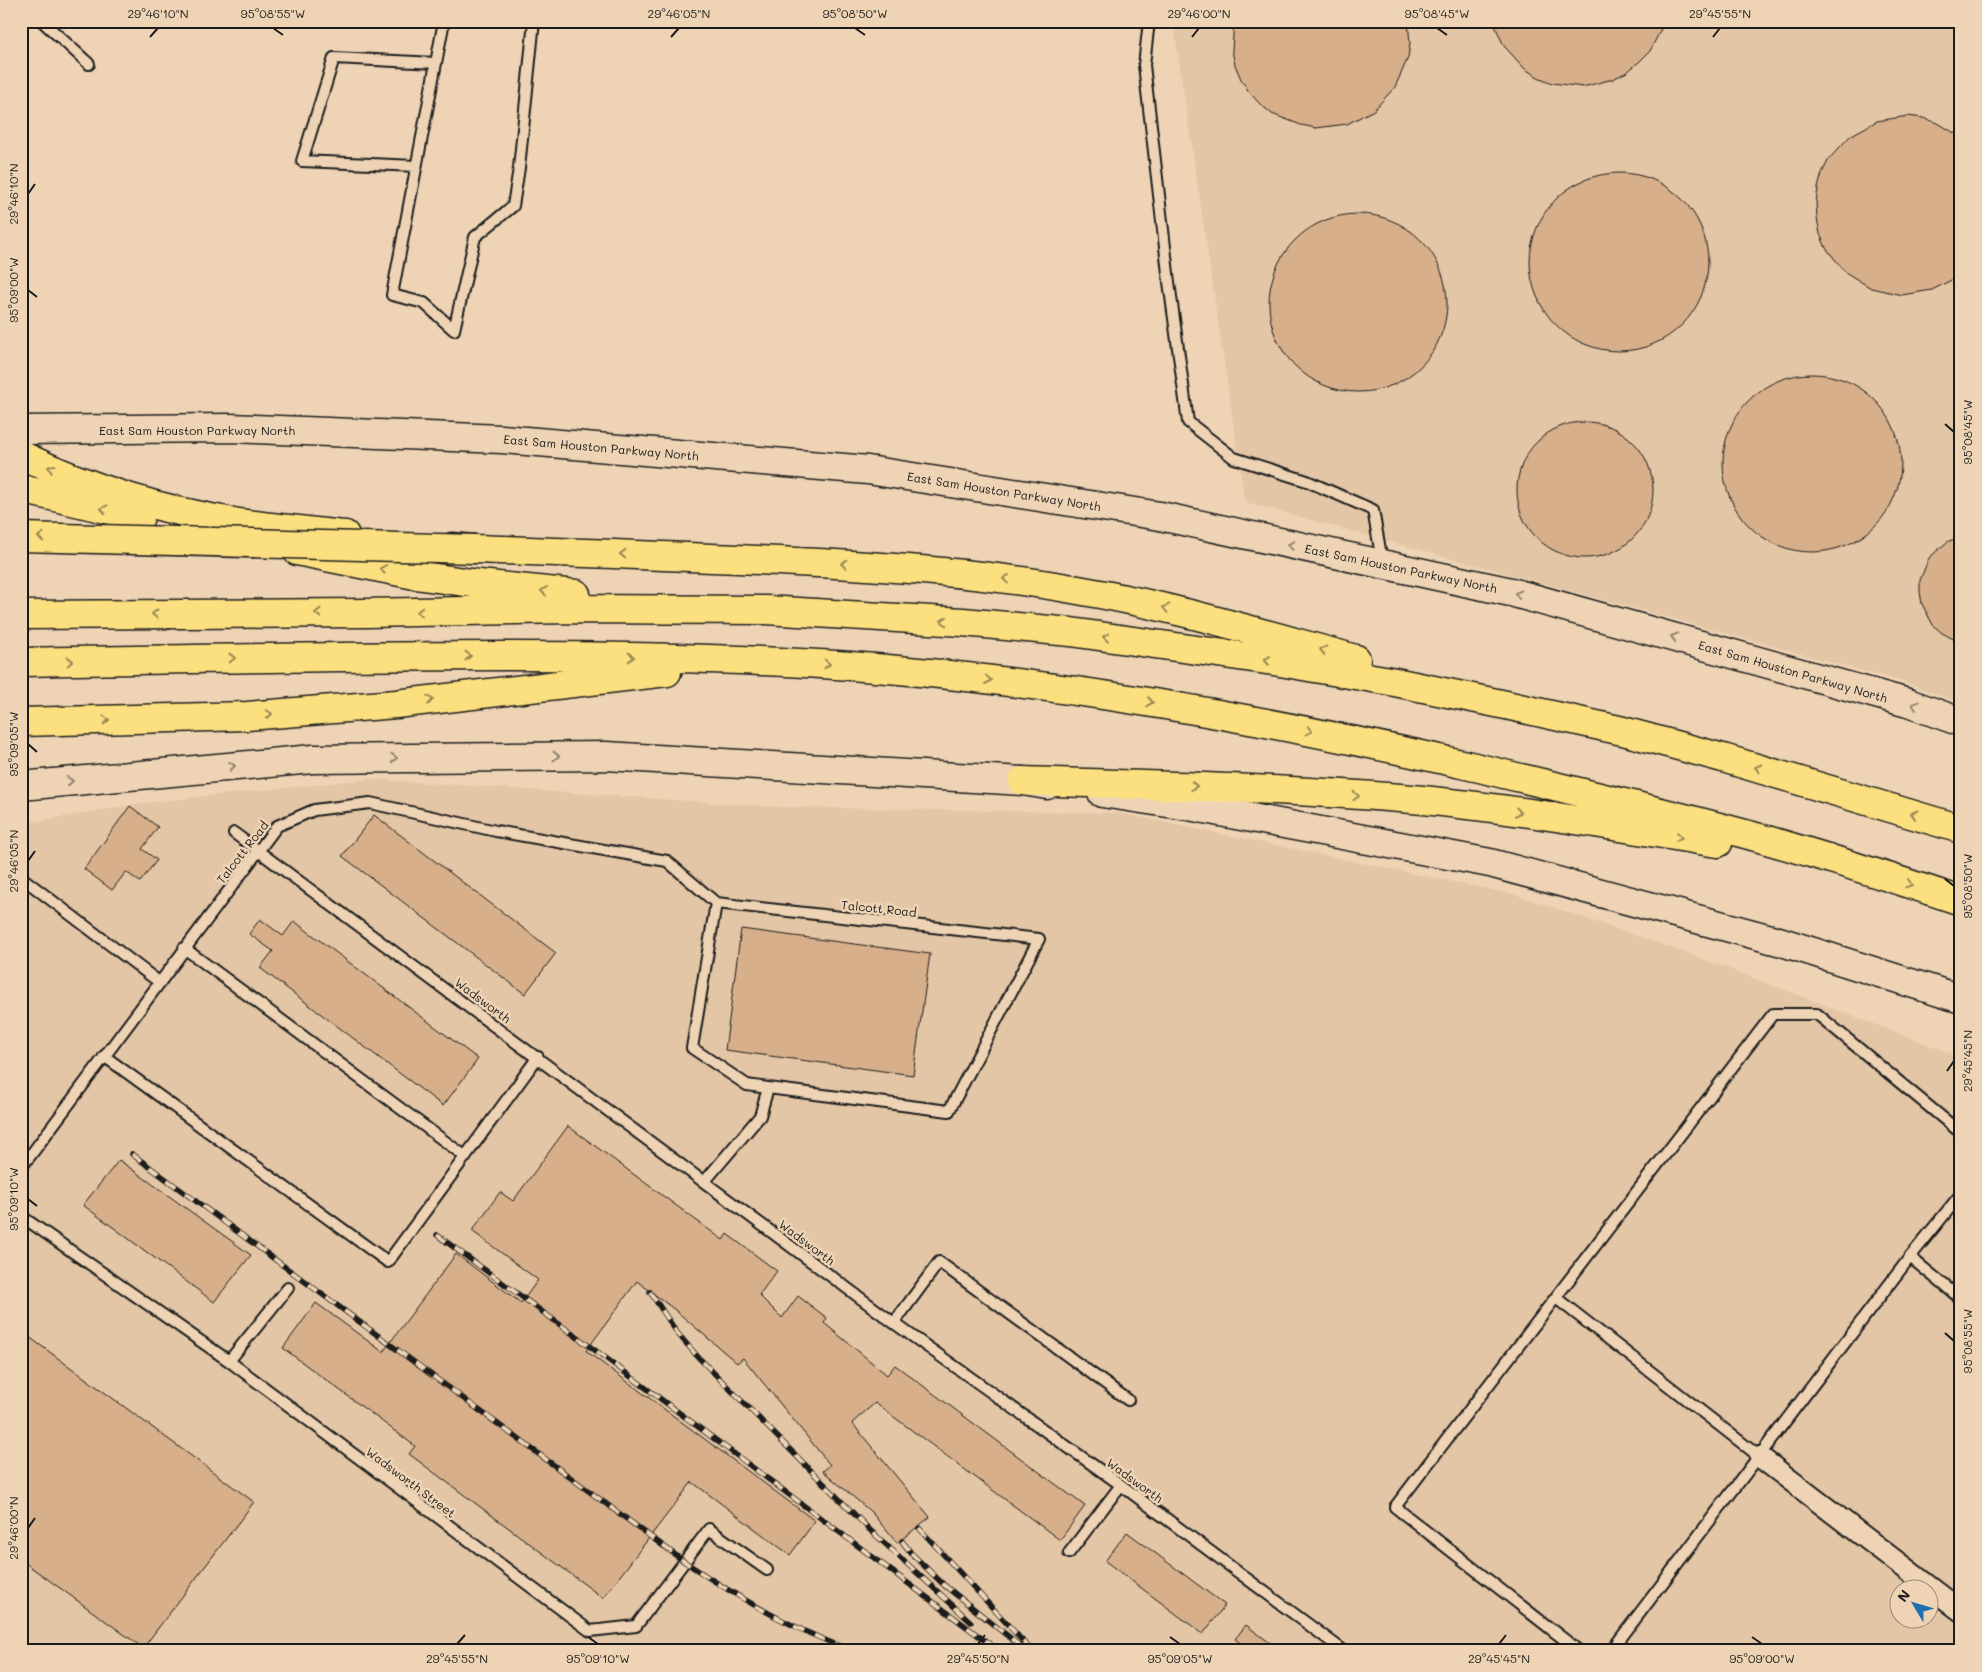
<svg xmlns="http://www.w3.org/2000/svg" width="1982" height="1672" font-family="Mali,sans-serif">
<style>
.built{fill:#e3c6a5;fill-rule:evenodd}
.building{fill:#d7af8a;stroke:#1c1c1c}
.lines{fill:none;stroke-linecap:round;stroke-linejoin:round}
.lane-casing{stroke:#1c1c1c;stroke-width:14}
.street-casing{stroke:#1c1c1c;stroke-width:24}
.secondary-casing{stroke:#1c1c1c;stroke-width:31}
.highway-casing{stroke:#1c1c1c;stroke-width:31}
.lane{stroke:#eed4b5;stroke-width:10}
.street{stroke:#eed4b5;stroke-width:20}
.secondary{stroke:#eed4b5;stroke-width:28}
.highway{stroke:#fce080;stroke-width:28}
.rail-casing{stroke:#1c1c1c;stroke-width:5.5}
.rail{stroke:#eed4b5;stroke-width:4;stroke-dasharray:11;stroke-linecap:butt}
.highway-bridge-casing{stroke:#1c1c1c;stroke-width:31;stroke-linecap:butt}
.highway-bridge{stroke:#fce080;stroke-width:28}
.oneway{stroke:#978853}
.oneway2{stroke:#908170}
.ticks{fill:none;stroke:#1c1c1c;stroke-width:2}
.labels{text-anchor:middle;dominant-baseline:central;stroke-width:5;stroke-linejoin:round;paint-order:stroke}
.street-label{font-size:12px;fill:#1c1c1c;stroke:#eed4b5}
.neatline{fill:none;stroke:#1c1c1c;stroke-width:2}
.ticks-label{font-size:12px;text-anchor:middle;fill:#1c1c1c}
</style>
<rect width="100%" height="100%" fill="#eed4b5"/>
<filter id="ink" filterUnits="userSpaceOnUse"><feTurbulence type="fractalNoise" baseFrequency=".02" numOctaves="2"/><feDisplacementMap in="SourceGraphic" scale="10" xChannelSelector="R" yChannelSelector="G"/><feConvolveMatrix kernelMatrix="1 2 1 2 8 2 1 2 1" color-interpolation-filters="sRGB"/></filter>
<g filter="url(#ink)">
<path class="built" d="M1176,21h785v682l-57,-21 -659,-180 -71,-474z
M369,779l408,28 342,6 398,82 178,61 266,101v594h-1940v-827l122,-21zM1900,1590h30v30h-30z"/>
<path class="building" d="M1234,21h174l2,22 -2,15 -13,29 -21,23 -27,14 -31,4 -15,-3 -29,-11 -12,-10 -11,-12 -8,-13 -6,-14 -3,-15z
M1493,21h172l-15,30 -11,11 -12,10 -14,7 -30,8 -31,-4 -14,-6 -13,-8 -21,-23z
M1908,116l15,2 15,5 23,14v138l-29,15 -30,5 -31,-7 -26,-16 -19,-24 -6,-14 -3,-16 -1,-15 2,-15 4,-15 7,-14 21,-23 27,-15z
M1530 262a89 89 0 1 1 178 0a89 89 0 1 1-178 0Z
M1269 303a89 89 0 1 1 178 0a89 89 0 1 1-178 0Z
M1723 463a89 89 0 1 1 178 0a89 89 0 1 1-178 0Z
M1517 490a68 68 0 1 1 136 0a68 68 0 1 1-136 0Z
M1961,536v107l-19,-10 -9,-8 -11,-21 -2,-12v-12l9,-22 18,-16z
M130,806l28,21 -16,22 15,11 -17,22 -14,-10 -14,18 -28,-21z
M374,815l182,138 -31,41 -183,-138z
M260,919l23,17 11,-15 184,138 -35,47 -183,-138 13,-17 -24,-17z
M741,929l189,25 -17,121 -188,-25z
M568,1126l155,114 4,-6 50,37 -18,24 23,23 16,-22 29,22 -3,5 63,52 8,-10 190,141 -25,34 -185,-137 -23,20 78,94 -33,26 -26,-31 -48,-41 7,-6 -87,-107 -6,5 -62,-53 -38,-29 -51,70 229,170 -25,34 -98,-73 -89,116 -194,-144 6,-8 -132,-98 33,-45 67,49 73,-98 65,49 17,-23 -66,-49 28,-39 13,9z
M119,1160l132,95 -37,47 -131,-97z
M21,1331l233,171 -111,146 -122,-88z
M1127,1532l98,73 -22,29 -98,-73z
M1246,1625l35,26h-30l-16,-12z"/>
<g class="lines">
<g class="lane-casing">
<path id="lane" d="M42,21l47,43
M444,21l-52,274 32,8 30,27 21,-93 38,-31 6,-38 15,-147
M1149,21l-5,44 25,217 19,140 46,36 73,23 66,29 9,51
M416,166l-114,-5 32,-103 102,5
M234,833l660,490 227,162 223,166
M21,877l138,105
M184,948l282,209
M104,1056l284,206 150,-205
M21,1168l256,-342 37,-16 56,-7 126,28 171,30 49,42
M705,1181l55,-65 8,-28 181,23 90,-172 -323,-36 -24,145 55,37 21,3
M21,1216l208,145 361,270 46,-5 73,-97 58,41
M1910,1257l51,42
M1556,1298l204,159
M894,1323l45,-61 189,138
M229,1361l59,-73
M1069,1553l52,-68
M1579,1651l-184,-144 378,-493h44l144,119
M1611,1651l299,-394 51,-63"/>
</g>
<g class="street-casing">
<path id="street" d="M1760,1457l201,154"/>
</g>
<g class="secondary-casing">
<path id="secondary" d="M21,430l208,-2 273,11 366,31 292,46 351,76 397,111 53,19
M21,786l292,-27 293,-3 417,25 24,4
M1102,793l92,14 296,56 292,79 179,57"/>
</g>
<g class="highway-casing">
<path id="highway" d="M21,455c68,33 143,56 218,68 35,5 71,8 106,12
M21,489l119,28
M452,547l23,2c101,4 203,7 304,12 100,5 200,11 299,29 94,16 186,44 278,69
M297,551l118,24 64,9 97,10
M21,615l345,-2 203,-4 197,1 197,12 108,10 209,30 110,19 116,24 117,26 100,27 238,71
M21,662c162,-3 323,-6 485,-6 115,0 230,2 345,10 211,16 418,54 624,101 87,21 173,41 259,64 76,20 152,45 227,70
M21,722l226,-6 149,-12 271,-32
M1023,781c126,4 252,7 377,17 107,9 213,28 318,45"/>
</g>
<use href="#lane" class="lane"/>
<use href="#street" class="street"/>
<use href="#secondary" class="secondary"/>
<use href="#highway" class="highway"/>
<g class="rail-casing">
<path id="rail" d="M132,1154l553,408c53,36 107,67 168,89
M437,1235l166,121 396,295
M650,1292l28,42 20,23 172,173 101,92
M919,1528l113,123
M902,1541l12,16
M911,1553l33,32 75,60
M744,1651h60"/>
</g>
<use href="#rail" class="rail"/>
<g class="highway-bridge-casing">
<path id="highway-bridge" d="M21,537l454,12"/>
</g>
<use href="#highway-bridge" class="highway-bridge"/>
</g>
<defs><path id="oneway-chevron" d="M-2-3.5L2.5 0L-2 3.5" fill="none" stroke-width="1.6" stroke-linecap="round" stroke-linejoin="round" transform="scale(1.25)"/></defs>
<g class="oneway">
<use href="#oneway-chevron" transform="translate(51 468) rotate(-158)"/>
<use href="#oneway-chevron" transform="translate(104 509) rotate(-167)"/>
<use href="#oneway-chevron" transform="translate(41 537) rotate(-178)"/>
<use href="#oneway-chevron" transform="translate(623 554) rotate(-178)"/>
<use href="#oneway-chevron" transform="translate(844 564) rotate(-177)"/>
<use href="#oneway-chevron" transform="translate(383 569) rotate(-169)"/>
<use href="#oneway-chevron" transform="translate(1006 579) rotate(-173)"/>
<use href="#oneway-chevron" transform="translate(544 591) rotate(-174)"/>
<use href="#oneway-chevron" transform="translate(1166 608) rotate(-166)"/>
<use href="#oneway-chevron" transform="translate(420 612) rotate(179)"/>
<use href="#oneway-chevron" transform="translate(318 613) rotate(180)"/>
<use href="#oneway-chevron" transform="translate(155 614) rotate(180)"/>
<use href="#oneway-chevron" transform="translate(944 621) rotate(-176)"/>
<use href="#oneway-chevron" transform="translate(1106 637) rotate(-172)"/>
<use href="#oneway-chevron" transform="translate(1323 650) rotate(-165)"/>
<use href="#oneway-chevron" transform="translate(468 656)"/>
<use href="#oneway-chevron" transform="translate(631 657)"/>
<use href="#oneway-chevron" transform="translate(232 658) rotate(-1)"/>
<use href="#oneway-chevron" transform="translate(1267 660) rotate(-172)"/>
<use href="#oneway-chevron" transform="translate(70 661) rotate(-1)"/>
<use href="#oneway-chevron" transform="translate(827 664) rotate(4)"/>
<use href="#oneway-chevron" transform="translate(988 680) rotate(6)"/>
<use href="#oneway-chevron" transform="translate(430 700) rotate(-7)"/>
<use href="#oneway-chevron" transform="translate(1150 702) rotate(9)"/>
<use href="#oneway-chevron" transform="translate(269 714) rotate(-5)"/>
<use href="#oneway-chevron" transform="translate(106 720) rotate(-2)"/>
<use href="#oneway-chevron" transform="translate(1309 731) rotate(12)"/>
<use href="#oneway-chevron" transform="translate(1758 768) rotate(-164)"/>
<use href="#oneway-chevron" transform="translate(1194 786) rotate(2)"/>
<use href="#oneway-chevron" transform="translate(1356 796) rotate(3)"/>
<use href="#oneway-chevron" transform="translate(1518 812) rotate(8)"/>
<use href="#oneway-chevron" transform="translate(1914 814) rotate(-163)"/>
<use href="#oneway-chevron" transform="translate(1679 837) rotate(9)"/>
<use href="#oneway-chevron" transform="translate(1909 884) rotate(18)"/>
</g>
<g class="oneway2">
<use href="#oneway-chevron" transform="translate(1291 545) rotate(-168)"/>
<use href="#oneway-chevron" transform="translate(1518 594) rotate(-165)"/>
<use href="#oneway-chevron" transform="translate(1674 637) rotate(-164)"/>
<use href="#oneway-chevron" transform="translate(1915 705) rotate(-160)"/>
<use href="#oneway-chevron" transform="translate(556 756)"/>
<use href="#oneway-chevron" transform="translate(394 758) rotate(-1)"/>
<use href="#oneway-chevron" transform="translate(232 766) rotate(-5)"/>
<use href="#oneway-chevron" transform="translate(70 781) rotate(-5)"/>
</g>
</g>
<path class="ticks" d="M273,28l10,7M855,28l10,7M1437,28l10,7M150,37l8,-9M671,37l8,-9M1192,37l7,-9M1713,37l7,-9M28,194l7,-10M28,290l9,7M1945,424l9,8M28,744l9,8M28,861l7,-10M1945,879l9,7M1947,1071l7,-10M28,1199l9,7M1945,1333l9,8M28,1528l7,-10M588,1637l10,7M1170,1637l10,7M1752,1637l10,7M457,1644l8,-9M978,1644l7,-9M1499,1644l7,-9"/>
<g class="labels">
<g class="street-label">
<text x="197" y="430">East Sam Houston Parkway North</text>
<text transform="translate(601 447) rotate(5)">East Sam Houston Parkway North</text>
<text transform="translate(1004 491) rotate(9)">East Sam Houston Parkway North</text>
<text transform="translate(1401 568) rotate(12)">East Sam Houston Parkway North</text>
<text transform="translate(1793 671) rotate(16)">East Sam Houston Parkway North</text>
<text transform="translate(242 852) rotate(-52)">Talcott Road</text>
<text transform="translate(879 908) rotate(6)">Talcott Road</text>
<text transform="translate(483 1000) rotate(37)">Wadsworth</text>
<text transform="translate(807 1242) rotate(37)">Wadsworth</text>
<text transform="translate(1135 1480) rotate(36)">Wadsworth</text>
<text transform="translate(411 1482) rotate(37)">Wadsworth Street</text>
</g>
</g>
<rect width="1982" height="1672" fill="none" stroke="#eed4b5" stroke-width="55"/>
<g transform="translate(1914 1604) rotate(308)"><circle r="24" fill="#eed4b5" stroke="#9a8a78"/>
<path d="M0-4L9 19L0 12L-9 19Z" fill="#1f6fb2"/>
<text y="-8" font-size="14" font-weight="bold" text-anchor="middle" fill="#1c1c1c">N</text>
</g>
<rect x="28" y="28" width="1926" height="1616" class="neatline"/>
<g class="ticks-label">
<text x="158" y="18">29°46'10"N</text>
<text x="273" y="18">95°08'55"W</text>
<text x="679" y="18">29°46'05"N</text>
<text x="855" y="18">95°08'50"W</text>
<text x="1199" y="18">29°46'00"N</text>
<text x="1437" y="18">95°08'45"W</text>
<text x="1720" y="18">29°45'55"N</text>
<text transform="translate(14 194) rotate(-90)" y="4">29°46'10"N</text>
<text transform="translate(14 290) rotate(-90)" y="4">95°09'00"W</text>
<text transform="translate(1968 432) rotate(-90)" y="4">95°08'45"W</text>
<text transform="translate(14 744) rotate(-90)" y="4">95°09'05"W</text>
<text transform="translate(14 861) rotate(-90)" y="4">29°46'05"N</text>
<text transform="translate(1968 886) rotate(-90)" y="4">95°08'50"W</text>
<text transform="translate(1968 1061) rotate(-90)" y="4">29°45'45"N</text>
<text transform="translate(14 1199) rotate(-90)" y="4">95°09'10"W</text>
<text transform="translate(1968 1341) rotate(-90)" y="4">95°08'55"W</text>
<text transform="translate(14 1528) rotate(-90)" y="4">29°46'00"N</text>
<text x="457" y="1663">29°45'55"N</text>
<text x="598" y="1663">95°09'10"W</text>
<text x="978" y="1663">29°45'50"N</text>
<text x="1180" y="1663">95°09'05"W</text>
<text x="1499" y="1663">29°45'45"N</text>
<text x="1762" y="1663">95°09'00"W</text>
</g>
</svg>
